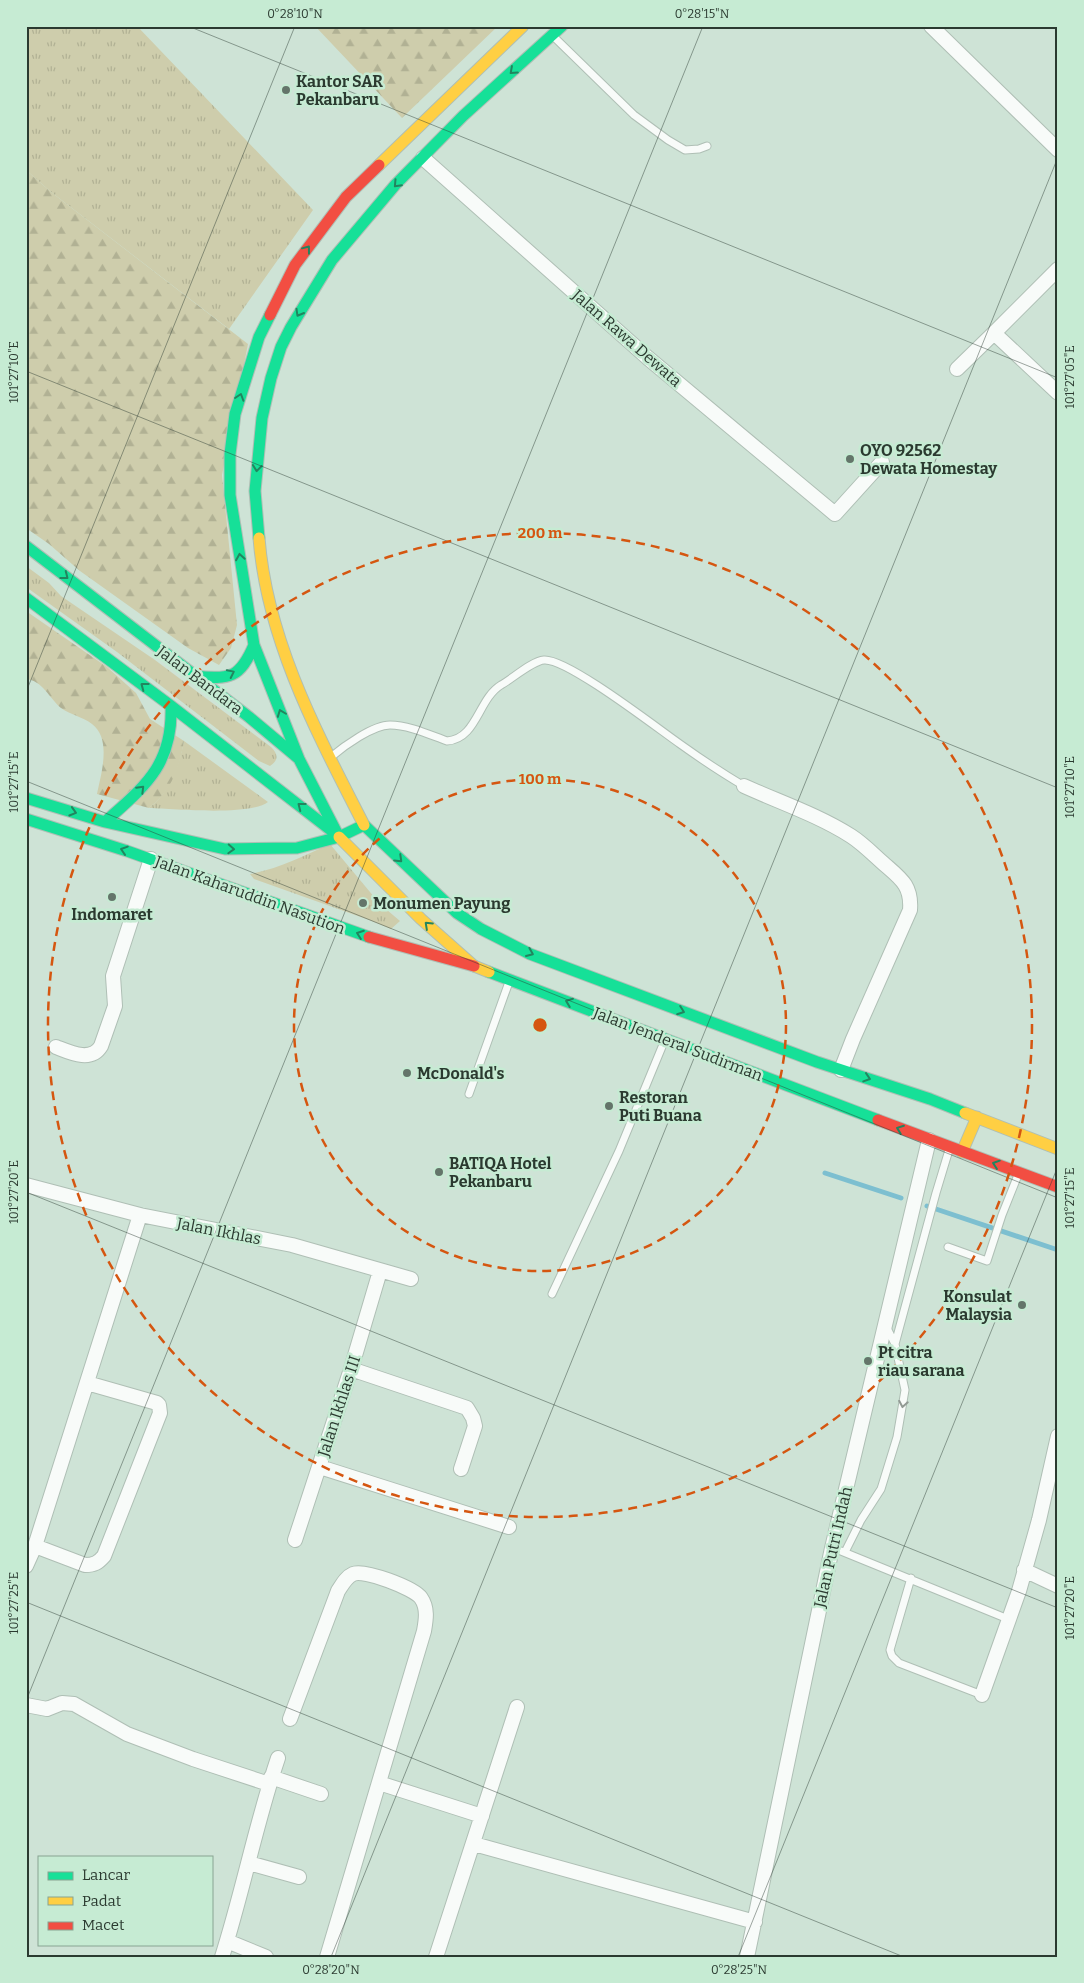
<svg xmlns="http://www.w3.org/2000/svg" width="1084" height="1983" font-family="Bitter,serif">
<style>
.grass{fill:url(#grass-tufts)}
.forest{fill:url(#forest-firs)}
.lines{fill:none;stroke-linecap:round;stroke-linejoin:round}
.stream{stroke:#7dbfd0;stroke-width:5}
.lane-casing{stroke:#afbfb5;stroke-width:9}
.street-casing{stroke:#afbfb5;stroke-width:16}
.fast-casing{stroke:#afbfb5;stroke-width:13}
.slow-casing{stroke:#afbfb5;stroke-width:13}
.jam-casing{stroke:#afbfb5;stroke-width:13}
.lane{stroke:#f8fbf9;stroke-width:7}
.street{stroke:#f8fbf9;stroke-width:14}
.fast{stroke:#16e098;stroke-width:11}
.slow{stroke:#ffcf43;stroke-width:11}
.jam{stroke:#f24e42;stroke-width:11}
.oneway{stroke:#22855f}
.oneway2{stroke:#929a94}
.ticks{fill:none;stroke:#2b3a30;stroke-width:1;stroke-opacity:0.45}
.ring{fill:none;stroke:#d55610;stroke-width:2.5;stroke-dasharray:9 6}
.poi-dot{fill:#64756a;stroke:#c6ebd3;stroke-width:2}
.labels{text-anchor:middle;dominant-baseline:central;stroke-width:5;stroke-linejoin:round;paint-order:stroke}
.poi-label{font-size:16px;font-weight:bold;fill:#2b3a30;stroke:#c6ebd3;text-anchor:start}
.street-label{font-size:16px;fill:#2b3a30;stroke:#c6ebd3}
.centre{fill:#d55610;stroke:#c6ebd3;stroke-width:2.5}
.ring-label{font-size:15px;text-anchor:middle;font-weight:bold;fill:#d55610;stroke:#c6ebd3;stroke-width:5;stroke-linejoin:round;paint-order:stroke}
.neatline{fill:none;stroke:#2b3a30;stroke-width:2}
.ticks-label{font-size:12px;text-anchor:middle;fill:#2b3a30}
</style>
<defs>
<pattern id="grass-tufts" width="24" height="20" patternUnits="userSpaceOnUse" patternTransform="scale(1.25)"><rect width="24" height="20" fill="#cecdac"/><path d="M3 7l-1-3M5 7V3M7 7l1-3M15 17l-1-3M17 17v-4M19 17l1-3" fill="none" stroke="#b1b194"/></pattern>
<pattern id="forest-firs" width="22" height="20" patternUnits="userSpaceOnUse" patternTransform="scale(1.25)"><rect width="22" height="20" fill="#cecdac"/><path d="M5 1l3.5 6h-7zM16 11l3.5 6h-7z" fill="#b1b194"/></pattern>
</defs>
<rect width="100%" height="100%" fill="#cee3d6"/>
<path class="grass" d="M26,26h111l176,184 -84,119 -178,-137 -25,-22z
M26,566l23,17 12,13 94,64 116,87c7,7 8,13 -1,19l-11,-5 -142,-109 -91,-65z
M184,741l84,61c-18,14 -93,7 -119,6 21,-16 30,-42 35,-67z
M330,844l50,60 20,17 -9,8 -22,-9 -115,-41 -4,-5c28,-5 54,-18 80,-30z"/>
<path class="forest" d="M315,26h183l-96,92z
M26,170l25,22 197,152 -26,131 15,150 -6,23 -12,17 -31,-17 -108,-77 -31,-27 -23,-16z
M26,611l81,56 29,26 14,26 34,22c-5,27 -12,49 -35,67l-52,-14c4,-20 15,-55 -5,-70 -9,-7 -21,-9 -31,-16 -11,-9 -19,-28 -35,-29z"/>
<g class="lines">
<path class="stream" d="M825,1173l76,25
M927,1206l131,44"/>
<g class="lane-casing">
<path id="lane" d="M553,36l81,79 34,25 17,10 14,-1 8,-3
M331,757c13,-11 42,-32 59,-32 19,0 40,10 57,16 30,-2 31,-42 54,-56 11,-6 31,-24 43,-25 23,-2 113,68 136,84 21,15 42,29 64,42
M469,1094l40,-112
M948,1247l39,14 15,-46 16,-40
M552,1294l67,-143 45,-109
M895,1344l41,-151 13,-43
M841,1551l167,68
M845,1552l16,-32 20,-31 16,-52 8,-47 -10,-46 -9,-18
M911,1578l-21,72 2,6 7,7 83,32"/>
</g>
<g class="street-casing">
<path id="street" d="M931,26l127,124
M423,158l225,200 187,156 47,-52
M1058,269l-64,64 64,60
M957,369l37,-36
M744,786c35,16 74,29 107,50 11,7 22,18 32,27 17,15 29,22 27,47l-57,129 -12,31
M56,1047c13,5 35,16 45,-1l14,-40 -2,-30 38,-117
M26,1185l114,30 152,30 119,34
M351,1369l116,39 6,10 2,8 -14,43
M320,1467l189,60
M295,1540l56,-171 29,-98
M35,1546l50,19c9,0 13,-2 19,-9l56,-143 -1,-8 -2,-2 -70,-20
M26,1566l9,-20 105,-331
M1024,1570l34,16
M982,1695l37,-104 20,-71 19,-84
M26,1705l21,4 15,-6 12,1 53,30 66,25 76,25
M290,1719l48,-128c4,-6 8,-14 15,-17 11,-5 61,14 68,24 7,10 5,22 3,33l-97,326
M271,1777l50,17
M379,1783l103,33
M474,1844l281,78
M249,1863l50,14
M227,1941l39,16
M222,1957c21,-66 34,-134 56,-199
M436,1957l81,-250
M747,1957l85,-409 97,-408"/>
</g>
<g class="fast-casing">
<path id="fast" d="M270,315l-11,22 -24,77 -5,40v41l24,150 45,114 40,78
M259,538l-4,-47 7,-73 9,-40 10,-31 10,-20 41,-67 64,-76 67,-68 99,-90
M26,546l223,171 49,41
M26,598l145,108 161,125
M195,676c35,4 45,2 59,-31
M26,798l79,24 120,27 72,-1 42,-11 25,-12
M26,819l101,32 242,86
M105,822c40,-36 68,-57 66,-116
M364,825l93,88 24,16 49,25 287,108 113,37 35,14
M489,972l389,148"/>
</g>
<g class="slow-casing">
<path id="slow" d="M379,165l144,-139
M259,538c8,103 59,197 105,287
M339,837l82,82 53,47 15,6
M965,1113l93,36
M962,1152l15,-35"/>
</g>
<g class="jam-casing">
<path id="jam" d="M270,315l25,-50 51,-68 33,-32
M369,937l105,29
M878,1120l180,67"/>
</g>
<use href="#lane" class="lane"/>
<use href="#street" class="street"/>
<use href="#fast" class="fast"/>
<use href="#slow" class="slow"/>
<use href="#jam" class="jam"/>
</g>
<defs><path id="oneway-chevron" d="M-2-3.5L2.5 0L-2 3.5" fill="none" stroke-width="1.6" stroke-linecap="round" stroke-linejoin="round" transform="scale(1.25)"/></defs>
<g class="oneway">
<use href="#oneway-chevron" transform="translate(513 71) rotate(138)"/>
<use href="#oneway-chevron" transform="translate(397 184) rotate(133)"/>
<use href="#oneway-chevron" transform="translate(307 249) rotate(-53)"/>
<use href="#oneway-chevron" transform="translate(299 313) rotate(120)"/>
<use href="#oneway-chevron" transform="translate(240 397) rotate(-72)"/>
<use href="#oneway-chevron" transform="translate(257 468) rotate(96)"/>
<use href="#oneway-chevron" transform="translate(240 557) rotate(-99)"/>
<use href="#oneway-chevron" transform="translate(65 576) rotate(38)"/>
<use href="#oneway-chevron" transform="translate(231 673) rotate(-26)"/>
<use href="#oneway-chevron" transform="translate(144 686) rotate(-143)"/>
<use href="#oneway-chevron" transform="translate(281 713) rotate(-111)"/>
<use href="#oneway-chevron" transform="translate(141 789) rotate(-45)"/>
<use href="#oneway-chevron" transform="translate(301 806) rotate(-142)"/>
<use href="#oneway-chevron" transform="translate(73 812) rotate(17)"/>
<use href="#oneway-chevron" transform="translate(231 849) rotate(3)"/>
<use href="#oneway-chevron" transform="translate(124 850) rotate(-162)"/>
<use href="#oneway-chevron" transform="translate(399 859) rotate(44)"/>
<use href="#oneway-chevron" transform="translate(428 925) rotate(-137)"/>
<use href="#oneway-chevron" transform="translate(360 934) rotate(-160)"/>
<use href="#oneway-chevron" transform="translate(530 953) rotate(23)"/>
<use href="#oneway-chevron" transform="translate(569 1002) rotate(-159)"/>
<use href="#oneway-chevron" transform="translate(681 1011) rotate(20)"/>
<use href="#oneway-chevron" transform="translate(867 1078) rotate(18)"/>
<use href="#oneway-chevron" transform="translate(900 1129) rotate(-159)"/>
<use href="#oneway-chevron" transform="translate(996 1164) rotate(-161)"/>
</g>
<use class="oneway2" href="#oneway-chevron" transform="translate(903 1404) rotate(100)"/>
<path class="ticks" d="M188,26l870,352M26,371l1032,417M26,692l269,-666M26,781l1032,417M26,1192l1032,416M26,1602l878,355M26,1701l677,-1675M331,1957l727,-1800M738,1957l320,-791"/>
<g class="ring">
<circle cx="540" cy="1025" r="246"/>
<circle cx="540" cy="1025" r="492"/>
</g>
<g class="poi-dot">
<circle cx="286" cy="90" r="5"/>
<circle cx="850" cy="459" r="5"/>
<circle cx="112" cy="897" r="5"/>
<circle cx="363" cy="903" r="5"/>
<circle cx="407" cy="1073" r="5"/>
<circle cx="609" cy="1106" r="5"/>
<circle cx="439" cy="1172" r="5"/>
<circle cx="1022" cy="1305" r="5"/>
<circle cx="868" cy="1361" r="5"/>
</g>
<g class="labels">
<g class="poi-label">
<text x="296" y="81">Kantor SAR<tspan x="296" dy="18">Pekanbaru</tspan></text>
<text x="860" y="450">OYO 92562<tspan x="860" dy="18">Dewata Homestay</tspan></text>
<text x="373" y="903">Monumen Payung</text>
<text x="112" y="914" text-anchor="middle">Indomaret</text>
<text x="417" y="1073">McDonald's</text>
<text x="619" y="1097">Restoran<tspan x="619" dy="18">Puti Buana</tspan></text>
<text x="449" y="1163">BATIQA Hotel<tspan x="449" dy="18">Pekanbaru</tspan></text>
<text x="1012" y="1296" text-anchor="end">Konsulat<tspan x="1012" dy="18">Malaysia</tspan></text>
<text x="878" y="1352">Pt citra<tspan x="878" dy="18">riau sarana</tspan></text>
</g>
<g class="street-label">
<text transform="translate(627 338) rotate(41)">Jalan Rawa Dewata</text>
<text transform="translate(200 680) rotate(37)">Jalan Bandara</text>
<text transform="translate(250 895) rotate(20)">Jalan Kaharuddin Nasution</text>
<text transform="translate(678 1044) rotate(21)">Jalan Jenderal Sudirman</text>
<text transform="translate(219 1231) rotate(11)">Jalan Ikhlas</text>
<text transform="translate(339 1406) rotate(-72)">Jalan Ikhlas III</text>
<text transform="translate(833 1547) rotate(-77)">Jalan Putri Indah</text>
</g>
</g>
<circle cx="540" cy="1025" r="8" class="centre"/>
<g class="ring-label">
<text x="540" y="538">200 m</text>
<text x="540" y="784">100 m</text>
</g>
<rect width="1084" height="1983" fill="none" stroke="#c6ebd3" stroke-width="55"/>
<rect x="38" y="1856" width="175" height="90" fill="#c6ebd3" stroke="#88a492"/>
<rect x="48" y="1872" width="25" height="8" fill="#16e098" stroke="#88a492"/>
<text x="82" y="1880" font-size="15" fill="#2b3a30">Lancar</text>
<rect x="48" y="1897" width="25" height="8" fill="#ffcf43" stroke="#88a492"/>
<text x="82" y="1906" font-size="15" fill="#2b3a30">Padat</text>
<rect x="48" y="1922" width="25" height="8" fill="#f24e42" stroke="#88a492"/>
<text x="82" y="1930" font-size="15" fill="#2b3a30">Macet</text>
<rect x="28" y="28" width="1028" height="1928" class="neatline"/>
<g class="ticks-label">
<text x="295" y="18">0°28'10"N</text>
<text x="702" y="18">0°28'15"N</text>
<text transform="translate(14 372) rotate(-90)" y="4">101°27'10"E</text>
<text transform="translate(1070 377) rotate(-90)" y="4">101°27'05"E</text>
<text transform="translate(14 782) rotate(-90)" y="4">101°27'15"E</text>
<text transform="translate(1070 787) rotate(-90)" y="4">101°27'10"E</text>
<text transform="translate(14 1192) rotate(-90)" y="4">101°27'20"E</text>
<text transform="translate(1070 1198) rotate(-90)" y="4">101°27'15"E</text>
<text transform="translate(14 1603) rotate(-90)" y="4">101°27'25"E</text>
<text transform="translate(1070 1608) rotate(-90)" y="4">101°27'20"E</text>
<text x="331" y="1974">0°28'20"N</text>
<text x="739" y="1974">0°28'25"N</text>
</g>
</svg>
